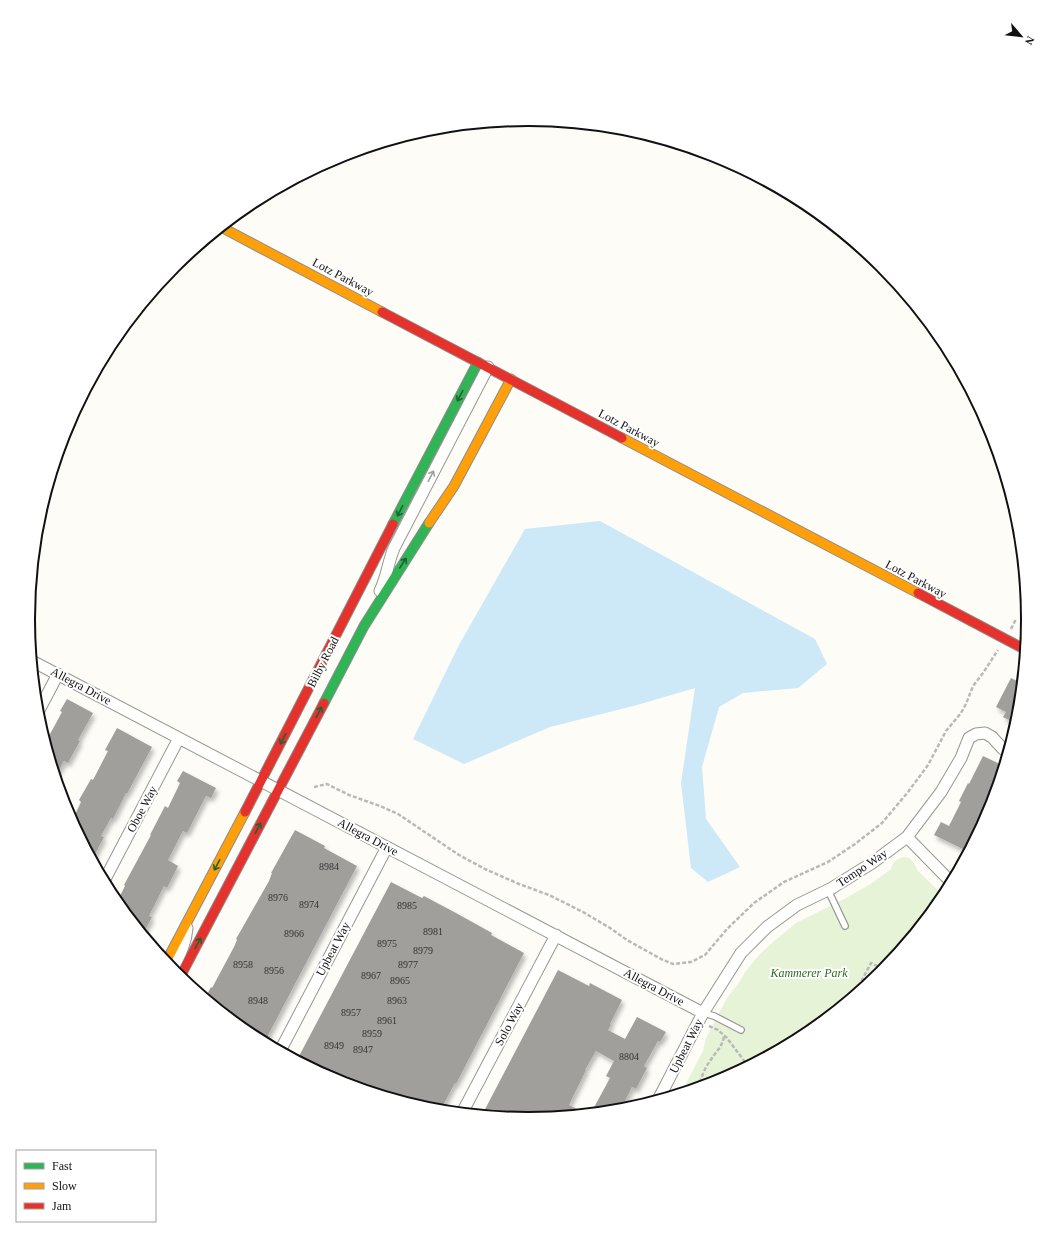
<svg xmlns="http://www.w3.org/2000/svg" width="1057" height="1238" font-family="Georgia,serif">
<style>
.green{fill:#e7f3d7}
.water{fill:#cde8f7}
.building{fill:#a19f9c;filter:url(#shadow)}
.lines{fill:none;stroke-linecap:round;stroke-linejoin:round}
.lane-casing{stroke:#979795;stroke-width:8}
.street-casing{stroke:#979795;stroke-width:13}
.fast-casing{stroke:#8e8d8b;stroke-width:11}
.slow-casing{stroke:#8e8d8b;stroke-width:11}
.jam-casing{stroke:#8e8d8b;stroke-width:11}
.path{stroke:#b9b9b8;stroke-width:2.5;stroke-dasharray:4 2;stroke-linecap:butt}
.lane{stroke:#fffffe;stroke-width:5.5}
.street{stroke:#fffffe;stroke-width:11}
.fast{stroke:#30b455;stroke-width:9}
.slow{stroke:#ff9f0a;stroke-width:9}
.jam{stroke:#e5322d;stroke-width:9}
.oneway{stroke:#206233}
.oneway2{stroke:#a0a09f}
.labels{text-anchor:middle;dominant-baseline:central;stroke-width:4;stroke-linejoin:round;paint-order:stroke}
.number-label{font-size:10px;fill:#353434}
.street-label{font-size:12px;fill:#111;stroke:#fff}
.park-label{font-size:12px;font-style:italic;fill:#2f6b1f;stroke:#fff}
.rim{fill:none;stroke:#111;stroke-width:2}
</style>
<defs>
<filter id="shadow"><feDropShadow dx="2.5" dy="4" stdDeviation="2" flood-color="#0004"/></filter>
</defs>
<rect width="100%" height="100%" fill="#fdfcf7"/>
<path class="green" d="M904,857l5,1 4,4 5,9 27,26 -63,76 -76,62 -86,46 -39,12 22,-42 3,-13 22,-42 8,-9 10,-16 13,-16 14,-13 23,-19 50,-25 23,-13 21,-15 4,-8 4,-3z"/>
<path class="water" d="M600,521l215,118 12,25 -29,24 -55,5 -24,14 -17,60 4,52 34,48 -32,15 -17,-14 -10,-85 14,-95 -58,17 -87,22 -86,37 -51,-25 46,-94 66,-116z"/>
<path class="building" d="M1011,678l12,6 -4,33 -2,7 -14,-7 3,-5 -10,-5z
M67,699l26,14 -15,27 2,1 -12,22 -4,-2 -8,15 -13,-43 6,3 13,-24 -2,-1z
M117,728l35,19 -25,47 -1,-1 -13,26 -2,-1 -10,18 3,1 -12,23 -20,-39 9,-19 -2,-2 12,-21 2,1 15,-29 -3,-1z
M983,756l21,10 -13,45 -22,41 -35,-17 7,-13 8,4 12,-24 -2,-1 9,-18 1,1z
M183,771l33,17 -5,10 -5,-2 -19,37 -4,-2 -15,29 10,6 -11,22 -3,-2 -15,30 3,1 -9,17 -26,-32 8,-16 -1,-1 27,-50h-1l15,-29 3,2 12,-25 -3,-2z
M295,830l30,16 -1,2 33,18 -93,177 -14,-8 -45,-37 6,-11 1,1 22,-41 3,-7 -1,-1 33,-58 3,-8h-1z
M391,882l31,16 2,-2 32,17 36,20 -1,2 33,18 -68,131 -1,-1 -15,28 -9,-1 -10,-5 -1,2 -83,-26 -40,-21z
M558,970l31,16 1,-3 32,17 -12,24 1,1 -3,5 17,9 12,-22 29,15 -6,10 -2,-1 -14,25 3,2 -11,21 -4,-2 -12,24 -29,2 19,-35 -4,-2 8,-15 -18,-10 -11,19h1l-17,35 18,9 -59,6 -46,-5z"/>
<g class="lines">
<g class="lane-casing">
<path id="lane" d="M828,890l17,36
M703,1013l11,3 27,14"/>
</g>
<g class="street-casing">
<path id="street" d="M380,591c7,-14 8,-29 14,-43l94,-181
M32,661l671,352
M37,714l21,-40
M907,837l45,46
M104,881l75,-143
M172,970c7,-14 14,-26 15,-42
M280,1051l107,-204
M658,1100l45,-87 38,-60 26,-26 30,-22 35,-17 40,-25 35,-26 34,-45 20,-34 8,-20 7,-4 9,-1 7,4 11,12 6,3
M462,1113l94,-178"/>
</g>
<g class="fast-casing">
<path id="fast" d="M393,524l85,-162
M324,703l40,-77 65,-103"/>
</g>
<g class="slow-casing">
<path id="slow" d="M221,227l161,85
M622,438l296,155
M429,523l25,-37 57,-107
M166,962l79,-150"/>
</g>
<g class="jam-casing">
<path id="jam" d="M382,312l240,126
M918,593l108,57
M245,812l148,-288
M180,977l144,-274"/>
</g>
<path class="path" d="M1011,629l5,-10
M314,787l13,-3 22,11 31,11 18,8 61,41 26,14 34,15 30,11 34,17 27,16 17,12 34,19 12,5 18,-2 14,-7 22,-26 27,-26 30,-21 44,-20 27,-18 27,-21 26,-31 20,-27 18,-34 15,-18 5,-9 7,-18 10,-13 15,-23
M853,997l18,-34 14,7
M709,1026l9,4 9,8 21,28
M698,1088c3,-9 6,-19 12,-27 6,-10 12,-13 14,-25"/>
<use href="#lane" class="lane"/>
<use href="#street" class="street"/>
<use href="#fast" class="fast"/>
<use href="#slow" class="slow"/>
<use href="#jam" class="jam"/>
</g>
<defs><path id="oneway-shaft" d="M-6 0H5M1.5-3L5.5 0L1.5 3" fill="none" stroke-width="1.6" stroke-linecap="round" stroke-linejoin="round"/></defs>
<g class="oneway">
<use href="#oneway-shaft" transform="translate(460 396) rotate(118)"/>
<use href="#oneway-shaft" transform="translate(400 511) rotate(117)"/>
<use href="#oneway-shaft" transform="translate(403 563) rotate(-57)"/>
<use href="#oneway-shaft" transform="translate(319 712) rotate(-62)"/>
<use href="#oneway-shaft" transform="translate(283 739) rotate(117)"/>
<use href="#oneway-shaft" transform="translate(258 828) rotate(-62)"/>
<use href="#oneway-shaft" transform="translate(217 865) rotate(118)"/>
<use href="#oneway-shaft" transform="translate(198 943) rotate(-62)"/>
</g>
<use class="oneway2" href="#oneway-shaft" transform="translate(431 476) rotate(-63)"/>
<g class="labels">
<g class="number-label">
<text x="329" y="866">8984</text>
<text x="278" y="897">8976</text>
<text x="309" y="904">8974</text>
<text x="407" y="905">8985</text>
<text x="433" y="931">8981</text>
<text x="294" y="933">8966</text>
<text x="387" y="943">8975</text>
<text x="423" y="950">8979</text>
<text x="243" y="964">8958</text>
<text x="408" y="964">8977</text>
<text x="274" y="970">8956</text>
<text x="371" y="975">8967</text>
<text x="400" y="980">8965</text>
<text x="258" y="1000">8948</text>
<text x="397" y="1000">8963</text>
<text x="351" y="1012">8957</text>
<text x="387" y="1020">8961</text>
<text x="372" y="1033">8959</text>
<text x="334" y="1045">8949</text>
<text x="363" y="1049">8947</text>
<text x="629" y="1056">8804</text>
</g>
<g class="street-label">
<text transform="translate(343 277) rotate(28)">Lotz Parkway</text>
<text transform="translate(629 428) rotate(28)">Lotz Parkway</text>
<text transform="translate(916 579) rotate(28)">Lotz Parkway</text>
<text transform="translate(323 662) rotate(-63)">Bilby Road</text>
<text transform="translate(81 686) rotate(28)">Allegra Drive</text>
<text transform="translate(142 809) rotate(-62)">Oboe Way</text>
<text transform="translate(368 837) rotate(28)">Allegra Drive</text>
<text transform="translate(862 868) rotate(-34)">Tempo Way</text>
<text transform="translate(333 949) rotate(-62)">Upbeat Way</text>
<text transform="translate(654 987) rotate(28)">Allegra Drive</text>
<text transform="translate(509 1024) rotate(-62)">Solo Way</text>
<text transform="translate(686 1046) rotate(-63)">Upbeat Way</text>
</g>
<g class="park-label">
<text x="809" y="973">Kammerer Park</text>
</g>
</g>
<path d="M0 0H1057V1238H0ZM35 619a493 493 0 1 1 986 0a493 493 0 1 1-986 0Z" fill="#fff" fill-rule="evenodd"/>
<path class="rim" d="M35 619a493 493 0 1 1 986 0a493 493 0 1 1-986 0Z"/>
<rect x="16" y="1150" width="140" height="72" fill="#ffffff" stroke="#a0a0a0"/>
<rect x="24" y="1163" width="20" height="6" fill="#30b455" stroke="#a0a0a0"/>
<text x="52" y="1170" font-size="12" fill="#111111">Fast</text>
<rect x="24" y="1183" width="20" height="6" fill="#ff9f0a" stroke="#a0a0a0"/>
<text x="52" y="1190" font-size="12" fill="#111111">Slow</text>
<rect x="24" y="1203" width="20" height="6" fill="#e5322d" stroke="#a0a0a0"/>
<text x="52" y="1210" font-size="12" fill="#111111">Jam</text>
<g transform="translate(1021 36) rotate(118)" stroke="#ffffff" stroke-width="3" paint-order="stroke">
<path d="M0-3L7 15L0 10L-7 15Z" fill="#111111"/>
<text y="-6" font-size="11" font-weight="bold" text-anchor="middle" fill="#111111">N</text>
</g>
</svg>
